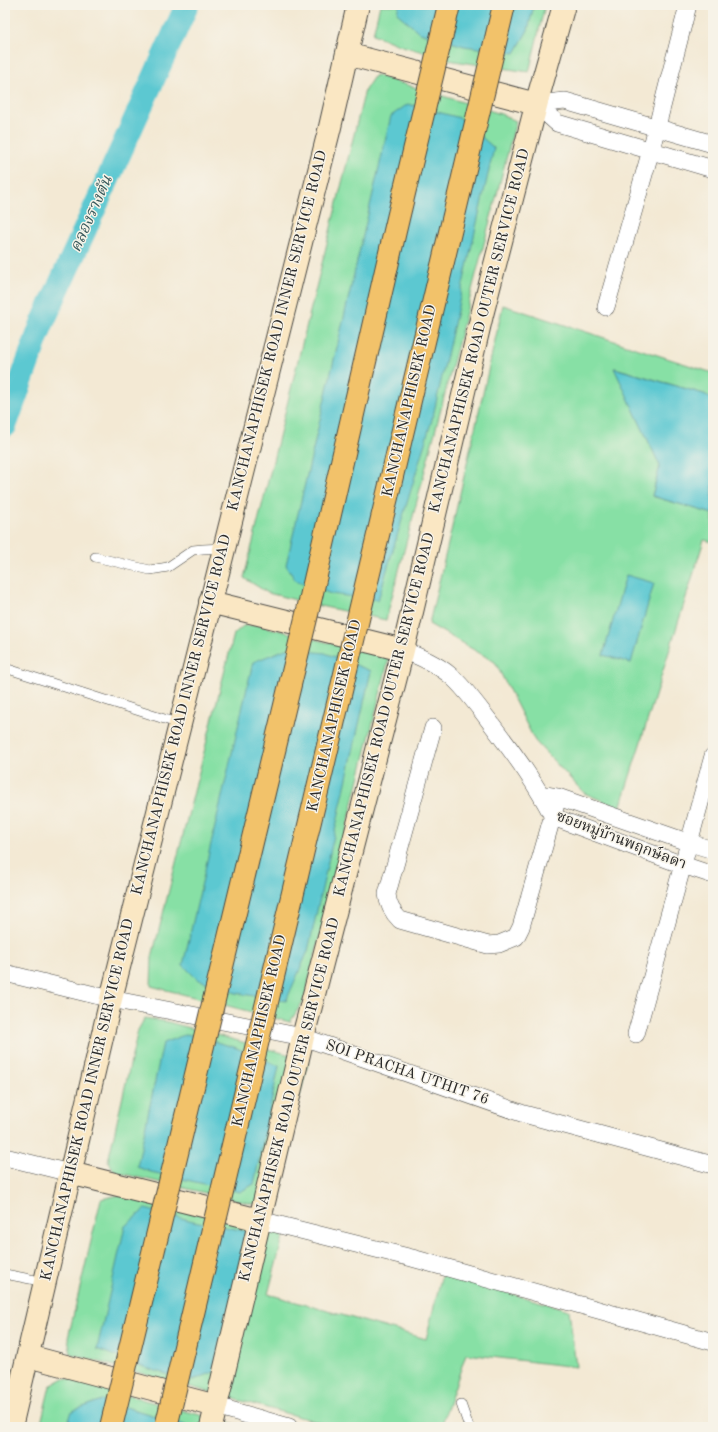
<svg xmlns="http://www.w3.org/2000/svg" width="718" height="1432" font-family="'Old Standard TT','Noto Serif Thai',serif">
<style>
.green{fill:#87e0a5;stroke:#598668}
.water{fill:#5bc8d1;stroke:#437a7e}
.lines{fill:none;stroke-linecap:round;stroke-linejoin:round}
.canal{stroke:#5bc8d1;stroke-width:24}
.service-casing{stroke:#494844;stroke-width:10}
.minor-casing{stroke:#494844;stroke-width:18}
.secondary-casing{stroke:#494844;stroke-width:24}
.service{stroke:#fff;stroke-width:9}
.minor{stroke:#fff;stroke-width:17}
.secondary{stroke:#fae7c3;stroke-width:22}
.motorway-bridge-casing{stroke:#494844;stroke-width:24;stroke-linecap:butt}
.motorway-bridge{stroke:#f2c26a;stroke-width:22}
.labels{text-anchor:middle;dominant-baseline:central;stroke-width:3;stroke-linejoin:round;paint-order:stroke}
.street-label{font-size:15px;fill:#2b2b2b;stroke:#f7f3e8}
.water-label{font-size:16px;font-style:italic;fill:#395a5d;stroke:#f7f3e8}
</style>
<rect width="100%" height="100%" fill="#f7f3e8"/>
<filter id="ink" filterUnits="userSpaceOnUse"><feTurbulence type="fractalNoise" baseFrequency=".025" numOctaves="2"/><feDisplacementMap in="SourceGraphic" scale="8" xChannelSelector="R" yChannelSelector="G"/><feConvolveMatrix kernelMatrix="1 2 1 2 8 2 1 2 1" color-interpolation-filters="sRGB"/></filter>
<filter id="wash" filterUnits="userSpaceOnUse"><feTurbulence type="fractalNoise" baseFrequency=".012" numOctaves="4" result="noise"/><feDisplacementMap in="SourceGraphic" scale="16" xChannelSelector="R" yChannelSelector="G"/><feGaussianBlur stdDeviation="0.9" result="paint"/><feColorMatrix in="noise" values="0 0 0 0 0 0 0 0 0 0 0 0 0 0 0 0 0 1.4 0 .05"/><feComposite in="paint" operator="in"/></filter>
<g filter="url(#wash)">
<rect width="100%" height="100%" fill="#f3e9d4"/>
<path class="green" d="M380,5h165l-16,67 -75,-11 -55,-16 -26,-11z
M375,75l126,39 15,7 -130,499 -66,-14 -52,-13 -24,-15 121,-488z
M503,305l210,68v26l-9,-5 -89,-26 45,98 -8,30 61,18v28l-9,-2 -84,268 -36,-15 -49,-52 -40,-79 -66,-38 37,-156z
M258,625l131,33 -85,342 -14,22 -139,-36 1,-29 82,-323 9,-8z
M145,1018l23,4 141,38 -37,144 -15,1 -142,-33 -7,-11 30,-131z
M119,1195l165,39 -16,60 158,45 16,-65 127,36 7,57 -110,-13 -25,73h-105l-265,-73 -3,-16 33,-139z
M64,1378l23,3 57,19 101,27h-205l10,-41z"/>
<path class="water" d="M399,5h135l-6,25 -13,23 -51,-7 -44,-13 -23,-20z
M408,104l52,14 34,30 -61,268 -55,184 -47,-6 -36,-14 -9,-15 105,-449z
M614,368l90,26 9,5v115l-61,-18 8,-30z
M626,575l28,8 -23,80 -28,-8z
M286,649l39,4 46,18 -63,280 -22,50 -50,-8 -39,-14 -14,-14 70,-303z
M187,1034l47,13 45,19 -25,118 -14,8 -89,-20 -14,-5 26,-124z
M145,1209l48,12 53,10 -27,139 -28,11 -42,-12 -52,-20 28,-123z
M102,1400l90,27h-125l5,-16z"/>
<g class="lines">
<path class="canal" d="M5,426l36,-100 146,-321"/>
</g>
</g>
<g filter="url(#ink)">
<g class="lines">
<g class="service-casing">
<path id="service" d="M95,557l55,13 18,-3 25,-17 10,-1 21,-1
M5,668l175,56
M5,1274l40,8
M461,1404l8,23"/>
</g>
<g class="minor-casing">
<path id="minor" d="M536,104l21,19 156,46
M536,104l29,-3 148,43
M606,307l45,-157 37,-145
M403,650c17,7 34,14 48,26 12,10 26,29 36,42 24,32 48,63 66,99l130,48 30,10
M433,728l-46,166c1,11 5,18 13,26l88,25 11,-1 17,-7 5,-10 37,-130
M547,795l11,2 132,46 23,7
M5,973l106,26 192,38 221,77 189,51
M636,1034l77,-278
M5,1157l65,16
M260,1220l152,38 301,84
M216,1406l73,21"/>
</g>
<g class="secondary-casing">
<path id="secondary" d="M347,54l189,50
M210,602l193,48
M70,1173l190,47
M28,1356l188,50
M11,1427l100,-428 219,-872 28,-122
M211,1427l92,-390 100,-387 79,-335 57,-221 25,-89"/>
</g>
<use href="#service" class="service"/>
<use href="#minor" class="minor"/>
<use href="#secondary" class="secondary"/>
<g class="motorway-bridge-casing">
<path id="motorway-bridge" d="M111,1427l197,-817 87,-379 54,-226
M166,1427l338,-1422"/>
</g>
<use href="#motorway-bridge" class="motorway-bridge"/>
</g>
</g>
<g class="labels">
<g class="street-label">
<text transform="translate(278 331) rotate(-76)">KANCHANAPHISEK ROAD INNER SERVICE ROAD</text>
<text transform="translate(480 331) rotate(-76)">KANCHANAPHISEK ROAD OUTER SERVICE ROAD</text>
<text transform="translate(410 401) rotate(-77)">KANCHANAPHISEK ROAD</text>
<text transform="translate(182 715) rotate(-76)">KANCHANAPHISEK ROAD INNER SERVICE ROAD</text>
<text transform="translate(385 715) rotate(-76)">KANCHANAPHISEK ROAD OUTER SERVICE ROAD</text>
<text transform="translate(335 716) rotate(-77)">KANCHANAPHISEK ROAD</text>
<text transform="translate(621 841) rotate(21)">ซอยหมู่บ้านพฤกษ์ลดา</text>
<text transform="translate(260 1031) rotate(-77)">KANCHANAPHISEK ROAD</text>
<text transform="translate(407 1073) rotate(19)">SOI PRACHA UTHIT 76</text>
<text transform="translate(88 1100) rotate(-77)">KANCHANAPHISEK ROAD INNER SERVICE ROAD</text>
<text transform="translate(290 1100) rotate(-76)">KANCHANAPHISEK ROAD OUTER SERVICE ROAD</text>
</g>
<g class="water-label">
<text transform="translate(92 214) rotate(-66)">คลองรางตัน</text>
</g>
</g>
<rect width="718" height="1432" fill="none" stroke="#f7f3e8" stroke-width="20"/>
</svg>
